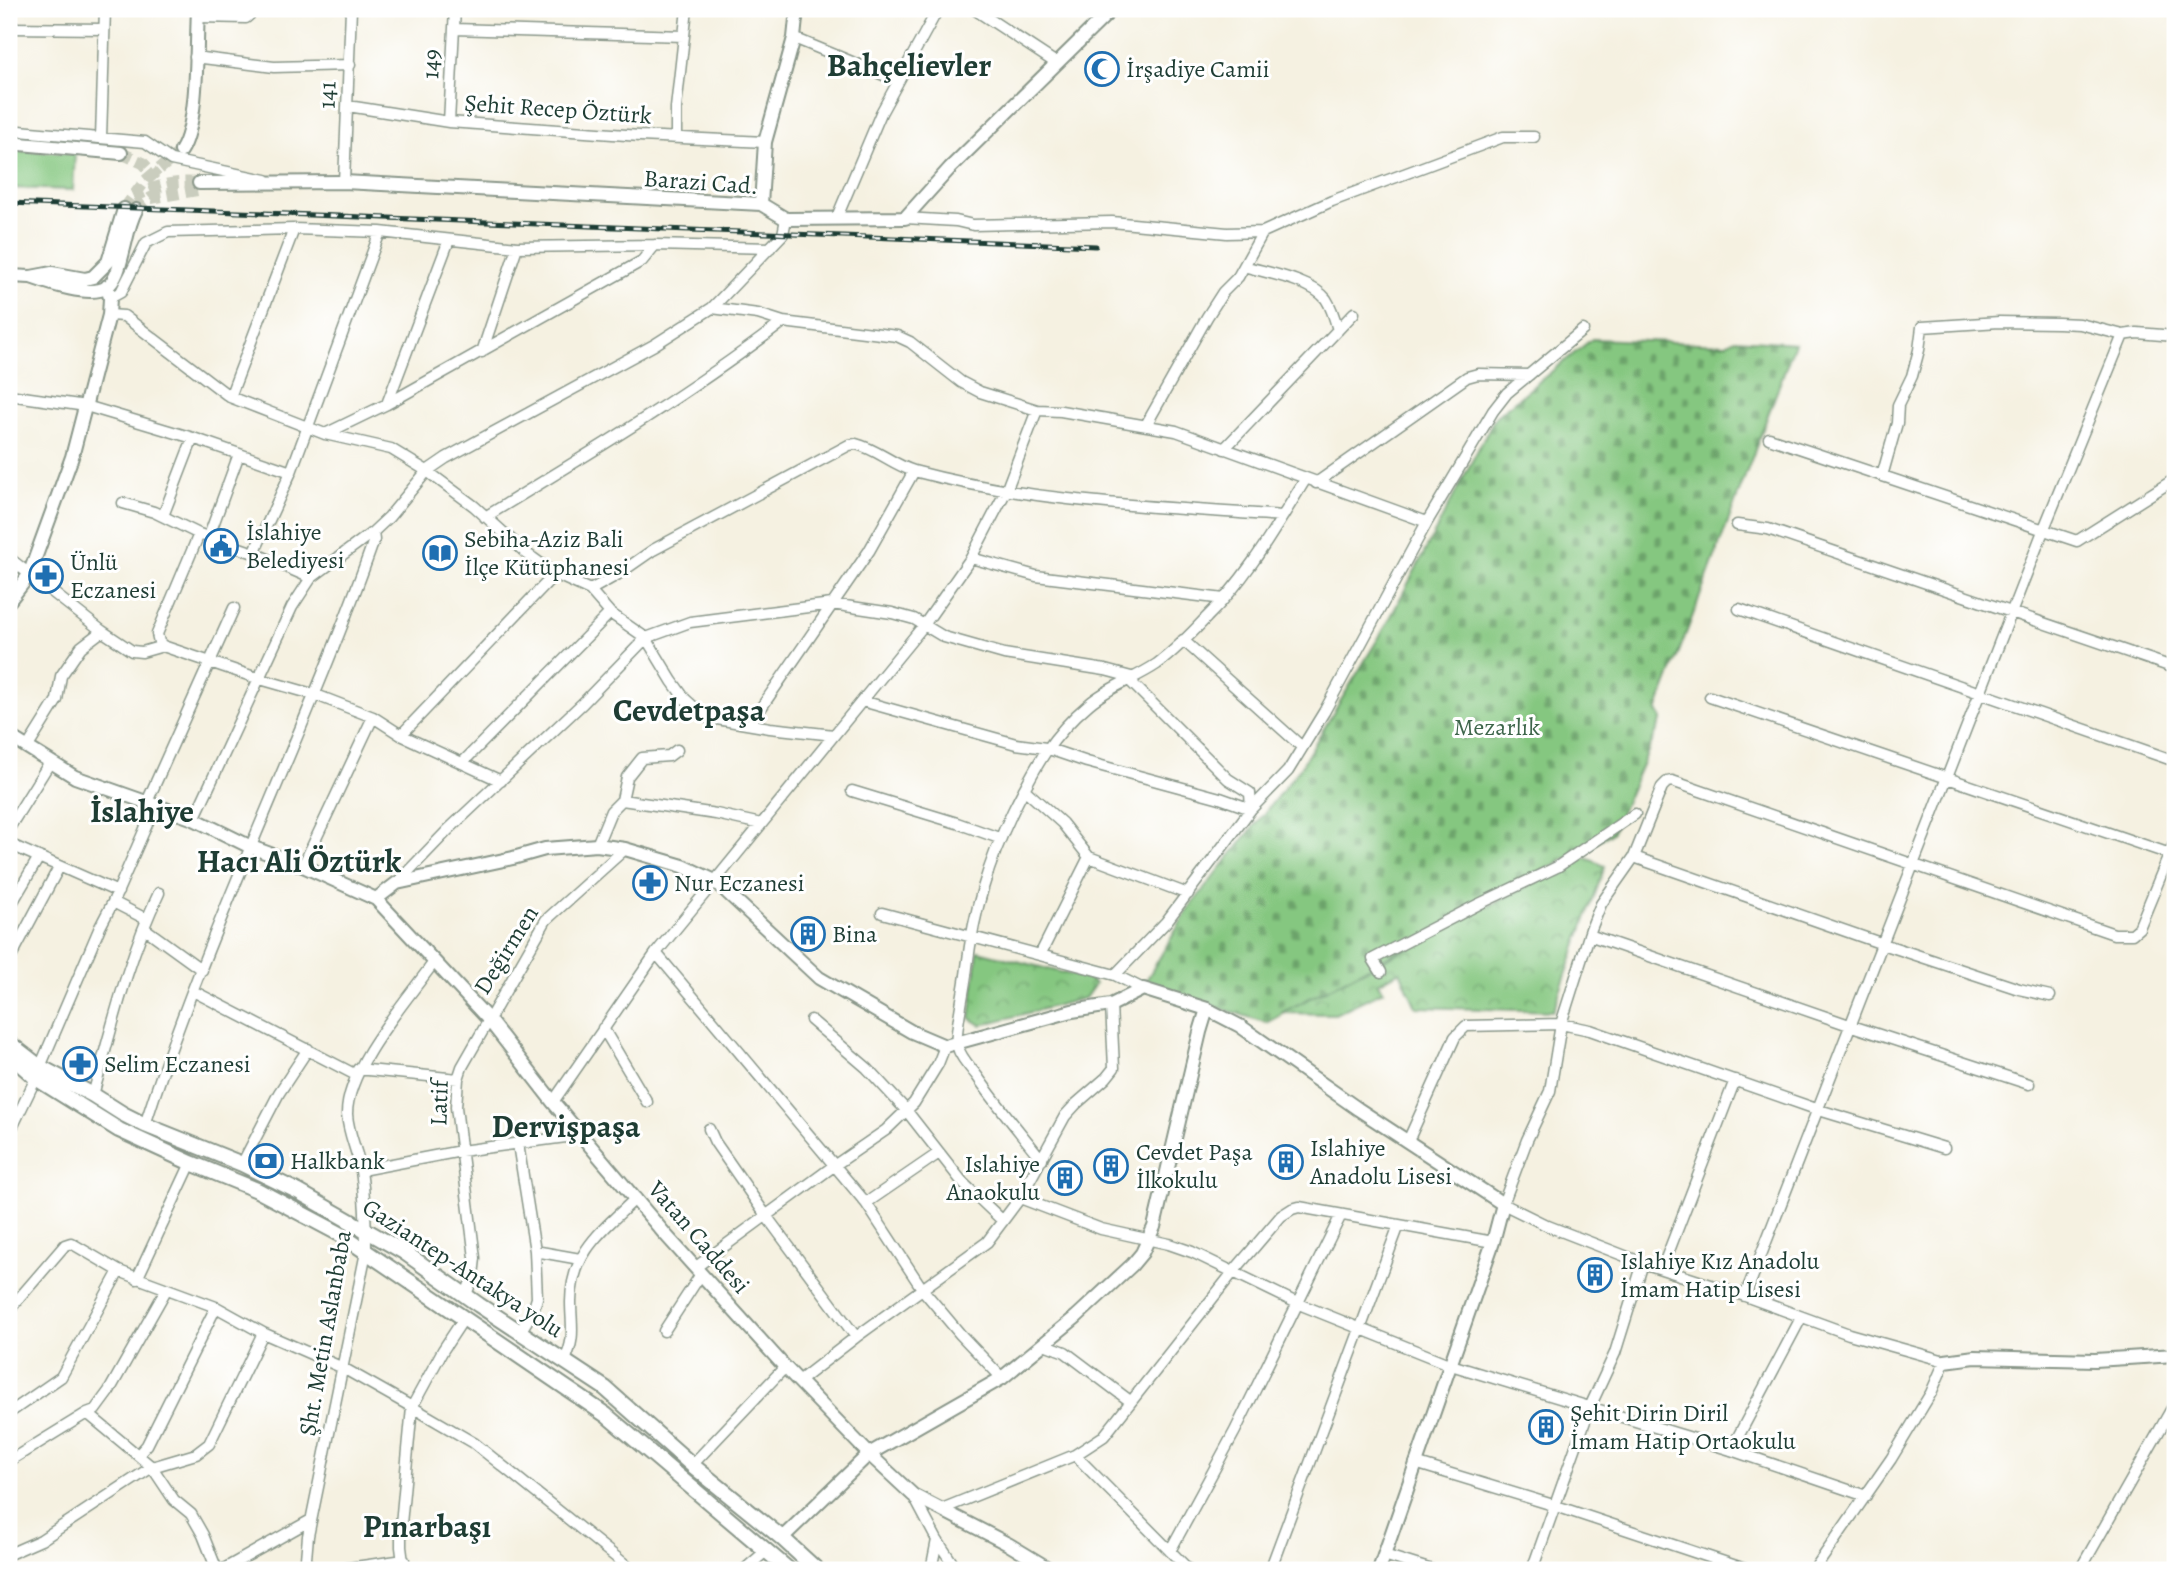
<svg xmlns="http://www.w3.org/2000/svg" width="2184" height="1579" font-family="Alegreya,serif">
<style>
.grass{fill:#85c780;stroke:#52825a;stroke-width:2}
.cemetery{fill:url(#cemetery-stones);stroke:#52825a;stroke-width:2}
.park{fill:url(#park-crowns);stroke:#52825a;stroke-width:2}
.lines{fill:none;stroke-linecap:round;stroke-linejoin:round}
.tertiary-tunnel{stroke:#cacdbe;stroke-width:12;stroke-dasharray:12 6;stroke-linecap:butt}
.minor-casing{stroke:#8a978a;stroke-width:13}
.tertiary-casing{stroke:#8a978a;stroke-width:16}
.secondary-casing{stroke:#8a978a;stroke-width:18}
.minor{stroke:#fff;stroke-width:10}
.tertiary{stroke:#fff;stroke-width:12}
.secondary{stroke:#fff;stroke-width:14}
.rail-casing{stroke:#1f3d34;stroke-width:5}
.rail{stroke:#fff;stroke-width:2.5;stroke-dasharray:8;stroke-linecap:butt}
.labels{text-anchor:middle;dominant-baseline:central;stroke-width:6;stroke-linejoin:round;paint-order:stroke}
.street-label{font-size:24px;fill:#1f3d34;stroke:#fff}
.poi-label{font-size:24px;fill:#1f3d34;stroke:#fff;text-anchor:start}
.park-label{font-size:24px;fill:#3e664b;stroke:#fff}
.district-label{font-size:32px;font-weight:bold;fill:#1f3d34;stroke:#fff}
</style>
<defs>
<pattern id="cemetery-stones" width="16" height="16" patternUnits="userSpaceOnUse" patternTransform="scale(1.75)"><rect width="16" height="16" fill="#85c780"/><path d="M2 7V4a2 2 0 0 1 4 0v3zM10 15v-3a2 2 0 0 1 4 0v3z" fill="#6ca36a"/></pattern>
<pattern id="park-crowns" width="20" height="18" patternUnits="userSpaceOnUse" patternTransform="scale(1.75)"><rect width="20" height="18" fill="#85c780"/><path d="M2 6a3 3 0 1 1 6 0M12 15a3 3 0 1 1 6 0" fill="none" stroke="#6ca36a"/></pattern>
</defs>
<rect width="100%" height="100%" fill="#fff"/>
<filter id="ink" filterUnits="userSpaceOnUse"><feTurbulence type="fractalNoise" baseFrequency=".0143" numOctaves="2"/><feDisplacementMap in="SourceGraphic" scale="14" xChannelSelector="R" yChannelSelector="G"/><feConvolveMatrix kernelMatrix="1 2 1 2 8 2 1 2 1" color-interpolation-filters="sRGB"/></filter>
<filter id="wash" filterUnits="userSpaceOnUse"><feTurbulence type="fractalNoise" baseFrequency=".00686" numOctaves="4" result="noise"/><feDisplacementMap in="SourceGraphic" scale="28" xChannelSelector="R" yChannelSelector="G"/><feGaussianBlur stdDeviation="1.57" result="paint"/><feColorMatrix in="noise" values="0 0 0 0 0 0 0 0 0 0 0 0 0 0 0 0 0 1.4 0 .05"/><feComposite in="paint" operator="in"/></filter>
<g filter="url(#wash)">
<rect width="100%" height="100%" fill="#f5f1e1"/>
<path class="grass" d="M9,150l66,3 -2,37 -64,-2z"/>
<path class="cemetery" d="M1592,339l134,5 9,-5 60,4 -138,368 5,8 -50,114 -345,190 -123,-39 45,-76 111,-140 87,-144 108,-207z"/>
<path class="park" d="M1584,857l21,9 -52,145 -137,-4 -16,-36 -22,12 5,8 -48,23 -54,-1z
M978,951l113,29 4,4 -10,14 -104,27 -11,-7z"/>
</g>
<g filter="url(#ink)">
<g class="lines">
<path class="tertiary-tunnel" d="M121,153l22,10 14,15
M133,197c25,-11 38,-16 66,-14
M124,209l21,-28 36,-30
M136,210l15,-12 46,-8"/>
<g class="minor-casing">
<path id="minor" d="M974,9l82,54
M197,17l49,1 10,-9
M9,28l95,1
M455,29l229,7
M794,38l104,43
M195,57l79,10 76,-2
M348,106l101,16 191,14 125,6
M449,122l6,-113
M9,133l10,-2 126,11 26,18 95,20
M101,138l4,-129
M676,138v-30l11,-99
M344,182l7,-173
M837,217l44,-104 57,-104
M905,218l51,3 17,4 139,-3 115,11 36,-1
M1244,266c23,7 67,14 82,33 6,9 9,20 12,31
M110,298l11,-6 25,-49 22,-11 126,-3 86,3 137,15 138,-2 115,3
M712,308l46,6 25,8 114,14 13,6 51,40 19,10 57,18 24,1 115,20 251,91
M109,315l15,1 106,81 95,37 66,15 36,22 47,35 52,47 29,21 35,16 20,23 36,25 26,43 13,18 20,18 65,11 64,7
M482,352l35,-105
M9,395l77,11 107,32 98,34
M230,397l64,-168
M387,404l62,-164
M1146,425l61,-108 16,-25 15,-15 25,-45 69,-31 171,-64h31
M325,434l62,-30 255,-143 13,-16
M1769,438l308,103 98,-62
M1224,449l130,-136
M1882,476l15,-53 1,-18 14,-29 7,-26 3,-23 77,-5 59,1 22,1 43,11 14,-2 38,3
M1316,483l151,-106 11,-3 51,1
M123,503l31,9 45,22 55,19 57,25
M163,516l30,-78
M485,517c102,-62 204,-123 298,-195
M1737,525l31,4 407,139
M199,534l-42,100 2,8 4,4 97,33 56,16 57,22 28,18 100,46
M209,536l30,-82
M254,553l37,-81 89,-240
M9,558l93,73 30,20 10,1 21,-6
M971,558l65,18 188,23
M590,590l27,-15 36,-25 196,-105 7,-1c21,5 37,21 58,27 119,32 246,36 369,45
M1739,609l436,152
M1183,640l119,107
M1710,697l460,157
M862,701l154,43 30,4 41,14 133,36 31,11 -1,-16 -22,-14 -100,-100
M750,724l119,-173 45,-80
M401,735l154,-161
M27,748l30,-48 4,-24 20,-29 21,-16
M677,750l-8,6 -27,2 -15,19 -5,23 94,14 45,10
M462,763l148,-150
M1024,789l38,34 27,34 99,37
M852,791l105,32 42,15
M147,802l87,-194
M194,819l98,-212 19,-29 62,-46 16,-15 38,-46 19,-13 208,-113 58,-37 71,-74 3,-15
M9,828l41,-66
M9,844l109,48
M597,845l14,-34 11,-11
M1634,857l249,87 136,45 31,7
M303,866l70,-149
M397,883l51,-53 135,-127 63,-65 44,-16 142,-18 60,9 22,6 30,18 60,17 101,16 30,8
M113,902l33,17
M9,908l30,-51
M882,913l233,62 28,14
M144,928l58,42
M1589,935l263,91 177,58
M656,953l210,250 57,87 37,44 42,44
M1040,955l49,-98
M9,961l50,-94
M1381,972l-8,-13 106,-55 78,-37 78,-53
M1115,975l51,-53 85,-113 37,-38 36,-59 103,-190 66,-111 14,-18 76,-63
M193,991l163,84
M811,1020l56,48 39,42 57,73 40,38
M603,1028l44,74
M40,1067l60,-140 13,-25 42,-96
M358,1069l100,10
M93,1095c19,-68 35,-138 66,-202
M553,1102l103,-149 268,-328 47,-67 35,-67 31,-81
M145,1125c63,-199 159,-387 229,-585l-1,-8
M709,1129l6,13 52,75 89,120
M9,1134l27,-56
M1408,1141l47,-104 11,-11 95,-2 29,6 229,80 125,38
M518,1144l17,107 2,47 -4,13 -13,21
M1042,1160c-22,-28 -45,-55 -65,-84 -7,-9 -17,-19 -20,-31 -3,-9 9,-63 10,-78 7,-57 21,-104 46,-156 22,-44 38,-75 76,-107 21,-18 46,-25 68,-40 18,-13 35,-31 50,-47 41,-40 68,-89 98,-137
M242,1164l37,-71 29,-44
M361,1170l100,-19 120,-16
M1020,1198l81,31 68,15 23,8 107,52 152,61 280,85 135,46
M866,1203l73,-50
M535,1251l45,8
M696,1267l139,-102 51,-35 28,-27 24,-39 7,-18
M1662,1269l73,-189
M137,1279l54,-116
M466,1295l7,-19 2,-18 -19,-151 2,-28 4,-12 84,-147 79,-71
M1745,1296l298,-765 80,-196
M9,1310l56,-65 6,-2 48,28 97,36 47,26 80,35 69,39 62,36 158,127
M664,1331l37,-57
M1044,1344l21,8 65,49
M564,1362c12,-24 7,-36 7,-60 0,-50 32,-72 65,-104
M799,1381l57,-44 131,-95 33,-44 45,-82 11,-12 30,-26 8,-10 -3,-63
M9,1413l52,-36 58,-106
M87,1413l65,54 22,33 17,14 12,21 14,35
M1731,1450l70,-132
M138,1455l9,-10 69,-138
M1075,1455l114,115
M9,1461l78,-48 8,-3 14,-19 57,-101
M1415,1463l138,42 195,65
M692,1465l93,-98
M913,1495l24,45 20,30
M942,1509l133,-54 29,-19 130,-165 47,-55 11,-7 7,-2 194,35
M1170,1551l65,-120 106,-216
M9,1554l32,-14 111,-73 44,-13 13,-10 54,-111
M1384,1555l48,15
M222,1570l89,-50
M305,1570l3,-34 58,-284c0,-27 -1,-54 -5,-81 -3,-19 -13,-37 -14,-57 0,-47 60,-114 87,-152
M334,1570l70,-10
M404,1570l-3,-23v-23l11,-117 31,-57 21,-32
M744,1570l22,-19
M931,1570l6,-30
M1270,1570l129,-345
M1532,1570l58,-163 25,-54 28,-90
M1814,1570l77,-111 40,-66 14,-32 -96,-27 -104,-38 -102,-33 -95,-37 -45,-22 24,-64 23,-49 11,-67 30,-95 10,-25 33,-47 28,-70 5,-5 5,-1 442,153h18l7,-6 36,-87
M2080,1570l95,-167"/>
</g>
<g class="tertiary-casing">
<path id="tertiary" d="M9,143l112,10
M181,151c18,-27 15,-107 17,-142
M199,183l145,-1 417,22 25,15 119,-1 45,-50 162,-159
M761,204l4,-62 29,-104 3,-29
M9,276l22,1 21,-4 33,6 8,-2 15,-15 16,-53
M31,277c17,6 60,21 76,10 10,-8 13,-23 16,-35 4,-15 6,-29 13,-42
M9,601l20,-26 43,-118 37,-142 1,-17 -3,-12
M9,736l66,41 119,42 57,28 52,19 73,33 113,121 64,82 111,131 121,134 84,87 133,-76 74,-61 56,-52 10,-12 12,-26 46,-195 7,-23
M376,899l21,-16 116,-25 32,-9 52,-4 28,4 58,17 32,15 104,97 93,54 33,14 127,-35 39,-6 32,-16 64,20 33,17 118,83 145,95 -10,38 -114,328
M1945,1361l30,-4 120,3 80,-5
M782,1538l87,-84 44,41 95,49 43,26"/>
</g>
<g class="secondary-casing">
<path id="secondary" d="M9,1043l31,24 53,28 30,19 22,11 97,39 57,28 105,60 75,53 126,83 87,77 90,73 35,32
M9,1054l27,24 83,52 72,33 66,27 83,44 266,181 183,155"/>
</g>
<use href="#minor" class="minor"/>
<use href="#tertiary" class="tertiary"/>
<use href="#secondary" class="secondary"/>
<g class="rail-casing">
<path id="rail" d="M9,203l1087,43"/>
</g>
<use href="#rail" class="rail"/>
</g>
</g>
<defs>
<g id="mosque-ring" transform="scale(1.75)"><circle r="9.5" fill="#fff" stroke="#1f6fb2" stroke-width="1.5"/><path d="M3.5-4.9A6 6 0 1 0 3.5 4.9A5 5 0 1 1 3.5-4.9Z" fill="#1f6fb2"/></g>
<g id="civic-ring" transform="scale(1.75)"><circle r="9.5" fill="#fff" stroke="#1f6fb2" stroke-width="1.5"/><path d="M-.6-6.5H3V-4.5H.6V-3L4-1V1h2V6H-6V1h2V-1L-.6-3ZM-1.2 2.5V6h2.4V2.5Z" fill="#1f6fb2"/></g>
<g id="library-ring" transform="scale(1.75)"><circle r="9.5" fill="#fff" stroke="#1f6fb2" stroke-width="1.5"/><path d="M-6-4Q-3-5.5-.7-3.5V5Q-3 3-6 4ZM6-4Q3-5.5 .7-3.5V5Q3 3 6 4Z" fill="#1f6fb2"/></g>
<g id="pharmacy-ring" transform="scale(1.75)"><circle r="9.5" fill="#fff" stroke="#1f6fb2" stroke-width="1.5"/><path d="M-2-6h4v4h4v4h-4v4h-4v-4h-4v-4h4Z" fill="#1f6fb2"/></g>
<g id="building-ring" transform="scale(1.75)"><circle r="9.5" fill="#fff" stroke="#1f6fb2" stroke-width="1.5"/><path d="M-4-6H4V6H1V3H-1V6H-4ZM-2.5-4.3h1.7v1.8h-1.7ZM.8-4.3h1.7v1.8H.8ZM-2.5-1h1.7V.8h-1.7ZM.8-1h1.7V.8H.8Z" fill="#1f6fb2"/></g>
<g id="bank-ring" transform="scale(1.75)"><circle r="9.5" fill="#fff" stroke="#1f6fb2" stroke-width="1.5"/><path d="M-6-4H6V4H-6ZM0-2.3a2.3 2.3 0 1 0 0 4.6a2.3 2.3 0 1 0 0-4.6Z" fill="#1f6fb2"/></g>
</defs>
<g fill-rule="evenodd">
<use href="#mosque-ring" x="1102" y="69"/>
<use href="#civic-ring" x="221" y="546"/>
<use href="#library-ring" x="440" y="553"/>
<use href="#pharmacy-ring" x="46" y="576"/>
<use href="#pharmacy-ring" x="650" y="883"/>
<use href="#building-ring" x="808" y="934"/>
<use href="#pharmacy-ring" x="80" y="1064"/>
<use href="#bank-ring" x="266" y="1161"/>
<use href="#building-ring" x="1286" y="1162"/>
<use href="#building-ring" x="1111" y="1166"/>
<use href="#building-ring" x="1065" y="1178"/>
<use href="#building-ring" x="1595" y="1275"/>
<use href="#building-ring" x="1546" y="1427"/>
</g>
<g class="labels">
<g class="street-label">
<text transform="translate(431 64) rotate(-86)">149</text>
<text transform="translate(327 95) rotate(-88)">141</text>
<text transform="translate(558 109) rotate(4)">Şehit Recep Öztürk</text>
<text transform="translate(701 182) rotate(4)">Barazi Cad.</text>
<text transform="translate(506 950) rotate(-58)">Değirmen</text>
<text transform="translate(439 1103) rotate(-88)">Latif</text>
<text transform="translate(699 1237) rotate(49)">Vatan Caddesi</text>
<text transform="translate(463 1268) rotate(33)">Gaziantep-Antakya yolu</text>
<text transform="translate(325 1333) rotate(-80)">Şht. Metin Aslanbaba</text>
</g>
<g class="poi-label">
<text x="1126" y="69">İrşadiye Camii</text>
<text x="246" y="532">İslahiye<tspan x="246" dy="28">Belediyesi</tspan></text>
<text x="464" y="539">Sebiha-Aziz Bali<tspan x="464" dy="28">İlçe Kütüphanesi</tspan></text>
<text x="70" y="562">Ünlü<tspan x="70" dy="28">Eczanesi</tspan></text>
<text x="674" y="883">Nur Eczanesi</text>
<text x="832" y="934">Bina</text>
<text x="104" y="1064">Selim Eczanesi</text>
<text x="1310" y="1148">Islahiye<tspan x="1310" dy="28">Anadolu Lisesi</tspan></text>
<text x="1136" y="1152">Cevdet Paşa<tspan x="1136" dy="28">İlkokulu</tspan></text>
<text x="290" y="1161">Halkbank</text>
<text x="1040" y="1164" text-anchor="end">Islahiye<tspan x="1040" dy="28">Anaokulu</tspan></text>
<text x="1620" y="1261">Islahiye Kız Anadolu<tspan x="1620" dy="28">İmam Hatip Lisesi</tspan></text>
<text x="1570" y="1413">Şehit Dirin Diril<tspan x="1570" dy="28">İmam Hatip Ortaokulu</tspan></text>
</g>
<g class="park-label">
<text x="1497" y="727">Mezarlık</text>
</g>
<g class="district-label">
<text x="909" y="65">Bahçelievler</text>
<text x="689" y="710">Cevdetpaşa</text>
<text x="142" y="811">İslahiye</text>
<text x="299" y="861">Hacı Ali Öztürk</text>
<text x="566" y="1126">Dervişpaşa</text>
<text x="427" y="1526">Pınarbaşı</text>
</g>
</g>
<rect width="2184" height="1579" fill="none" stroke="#fff" stroke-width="35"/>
</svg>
